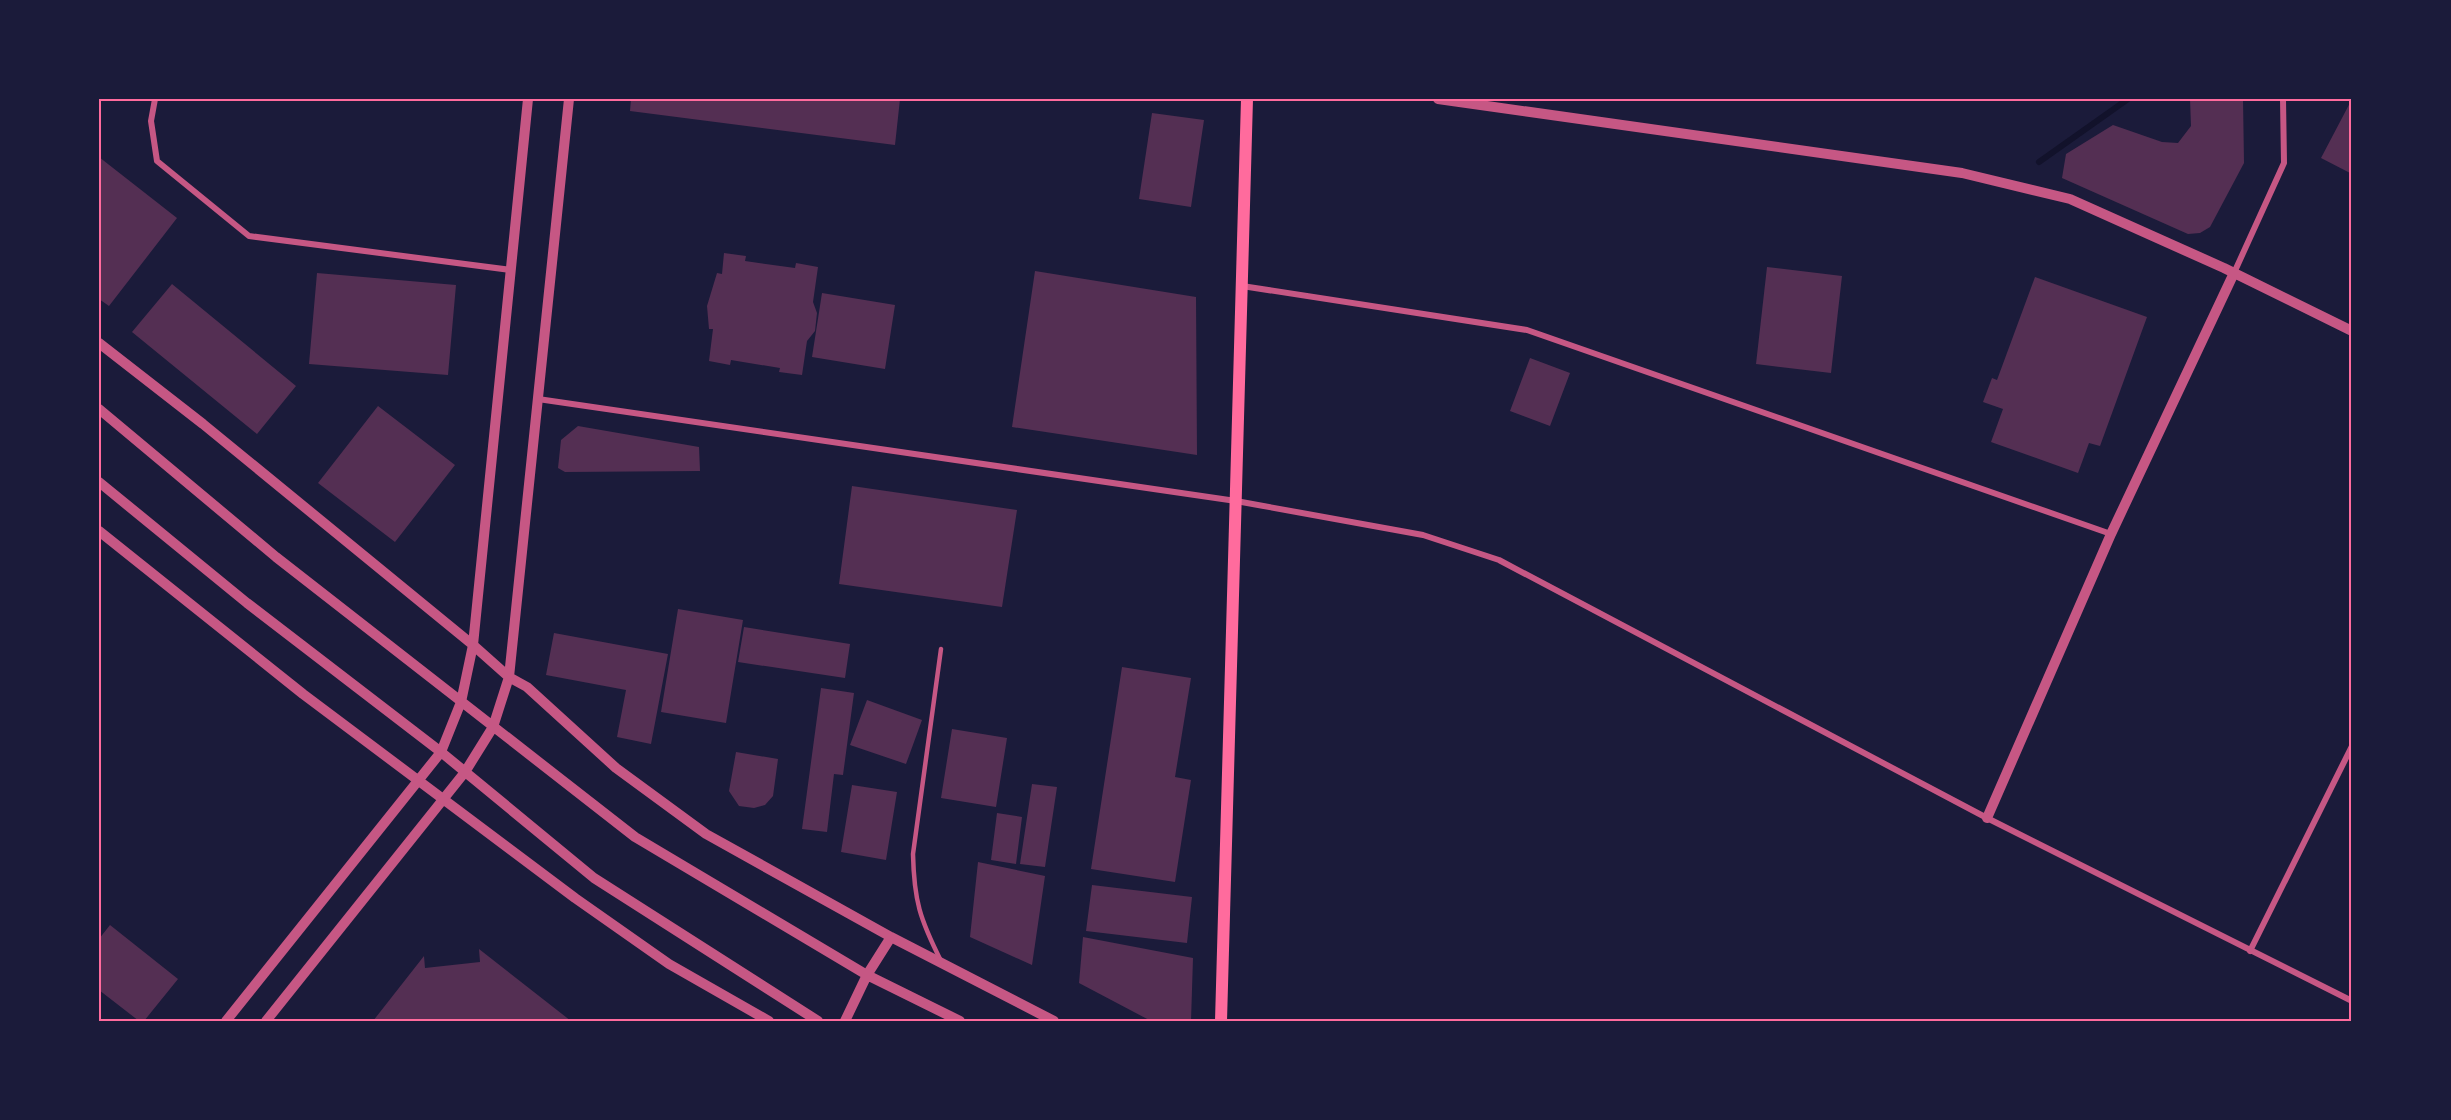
<svg xmlns="http://www.w3.org/2000/svg" width="2451" height="1120" font-family="'PT Sans',sans-serif">
<style>
.lines{fill:none;stroke-linecap:round;stroke-linejoin:round}
.stream{stroke:#12122b;stroke-width:6}
.building{fill:#542f53}
.service{stroke:#c65784;stroke-width:4.5}
.minor{stroke:#c65784;stroke-width:6}
.tertiary{stroke:#c65784;stroke-width:10}
.secondary{stroke:#ff6b9d;stroke-width:12}
.neatline{fill:none;stroke:#ff6b9d;stroke-width:2}
</style>
<rect width="100%" height="100%" fill="#1b1b3a"/>
<g class="lines">
<path class="stream" d="M2039,162l89,-63"/>
</g>
<path class="building" d="M631,99h269l-5,46 -265,-34z
M2190,99h53l1,64 -34,64 -10,6 -12,1 -126,-56 4,-24 47,-29 49,17 16,1 13,-17z
M2352,99v75l-31,-16z
M1152,113l52,7 -13,87 -52,-8z
M99,157l78,61 -68,88 -10,-7z
M724,253l22,3 -1,5 50,7 1,-5 22,4 -5,35 4,11 -2,18 -8,10 -5,34 -23,-3 1,-4 -49,-8 -1,5 -21,-4 4,-32h-4l-2,-23 10,-33 5,1z
M1767,267l75,9 -11,97 -75,-9z
M1035,271l161,26 1,158 -185,-28z
M317,273l139,12 -8,90 -139,-11z
M2035,277l112,40 -47,129 -11,-3 -11,30 -87,-31 12,-33 -20,-7 9,-24 5,2z
M172,284l124,102 -39,48 -125,-102z
M822,293l73,12 -10,64 -73,-12z
M1530,358l40,15 -20,53 -40,-15z
M378,406l77,59 -60,77 -77,-59z
M578,426l121,21 1,24 -135,1 -7,-4 3,-28z
M852,486l165,24 -15,97 -163,-23z
M678,609l65,11 -17,103 -65,-11z
M744,627l106,17 -5,34 -107,-16z
M554,633l114,21 -17,90 -34,-7 9,-47 -80,-15z
M1122,667l69,11 -16,99 16,3 -16,102 -84,-13z
M821,688l33,5 -11,82 -9,-1 -7,58 -25,-3z
M867,700l55,20 -16,44 -56,-19z
M952,729l55,9 -11,69 -55,-9z
M736,752l42,7 -5,37 -8,9 -11,3 -15,-2 -10,-15z
M1032,784l25,3 -12,80 -25,-3z
M852,785l45,7 -11,68 -45,-8z
M997,813l25,4 -6,47 -25,-4z
M978,862l67,14 -13,89 -62,-28z
M1092,885l100,12 -5,46 -101,-12z
M110,925l68,54 -34,42h-5l-40,-31v-51z
M1083,937l110,21 -2,63h-40l-72,-38z
M479,949l92,72h-198l51,-65 1,12 55,-6z"/>
<g class="lines">
<path class="service" d="M941,649l-28,205c1,47 7,65 28,107"/>
<path class="minor" d="M155,99l-4,22 6,40 92,75 262,34
M2234,273l50,-110 -1,-64
M1242,286l285,44 584,204
M538,399l698,102 187,34 76,25 488,258 365,183
M2250,951l102,-205"/>
<path class="tertiary" d="M1438,99l524,74 108,26 154,69 128,63
M99,343l104,81 270,221 36,32 18,10 89,81 90,66 185,103 163,84
M99,409l177,148 359,280 232,138 93,46
M99,482l148,121 194,149 153,126 224,143
M99,531l204,163 272,204 94,66 100,57
M1987,818l124,-284 123,-261
M226,1021l215,-269 20,-50 12,-57 55,-546
M266,1021l199,-249 28,-45 16,-50 60,-578
M845,1021l22,-46 24,-38"/>
<path class="secondary" d="M1221,1021l26,-922"/>
</g>
<rect width="2451" height="1120" fill="none" stroke="#1b1b3a" stroke-width="201"/>
<rect x="100" y="100" width="2250" height="920" class="neatline"/>
</svg>
